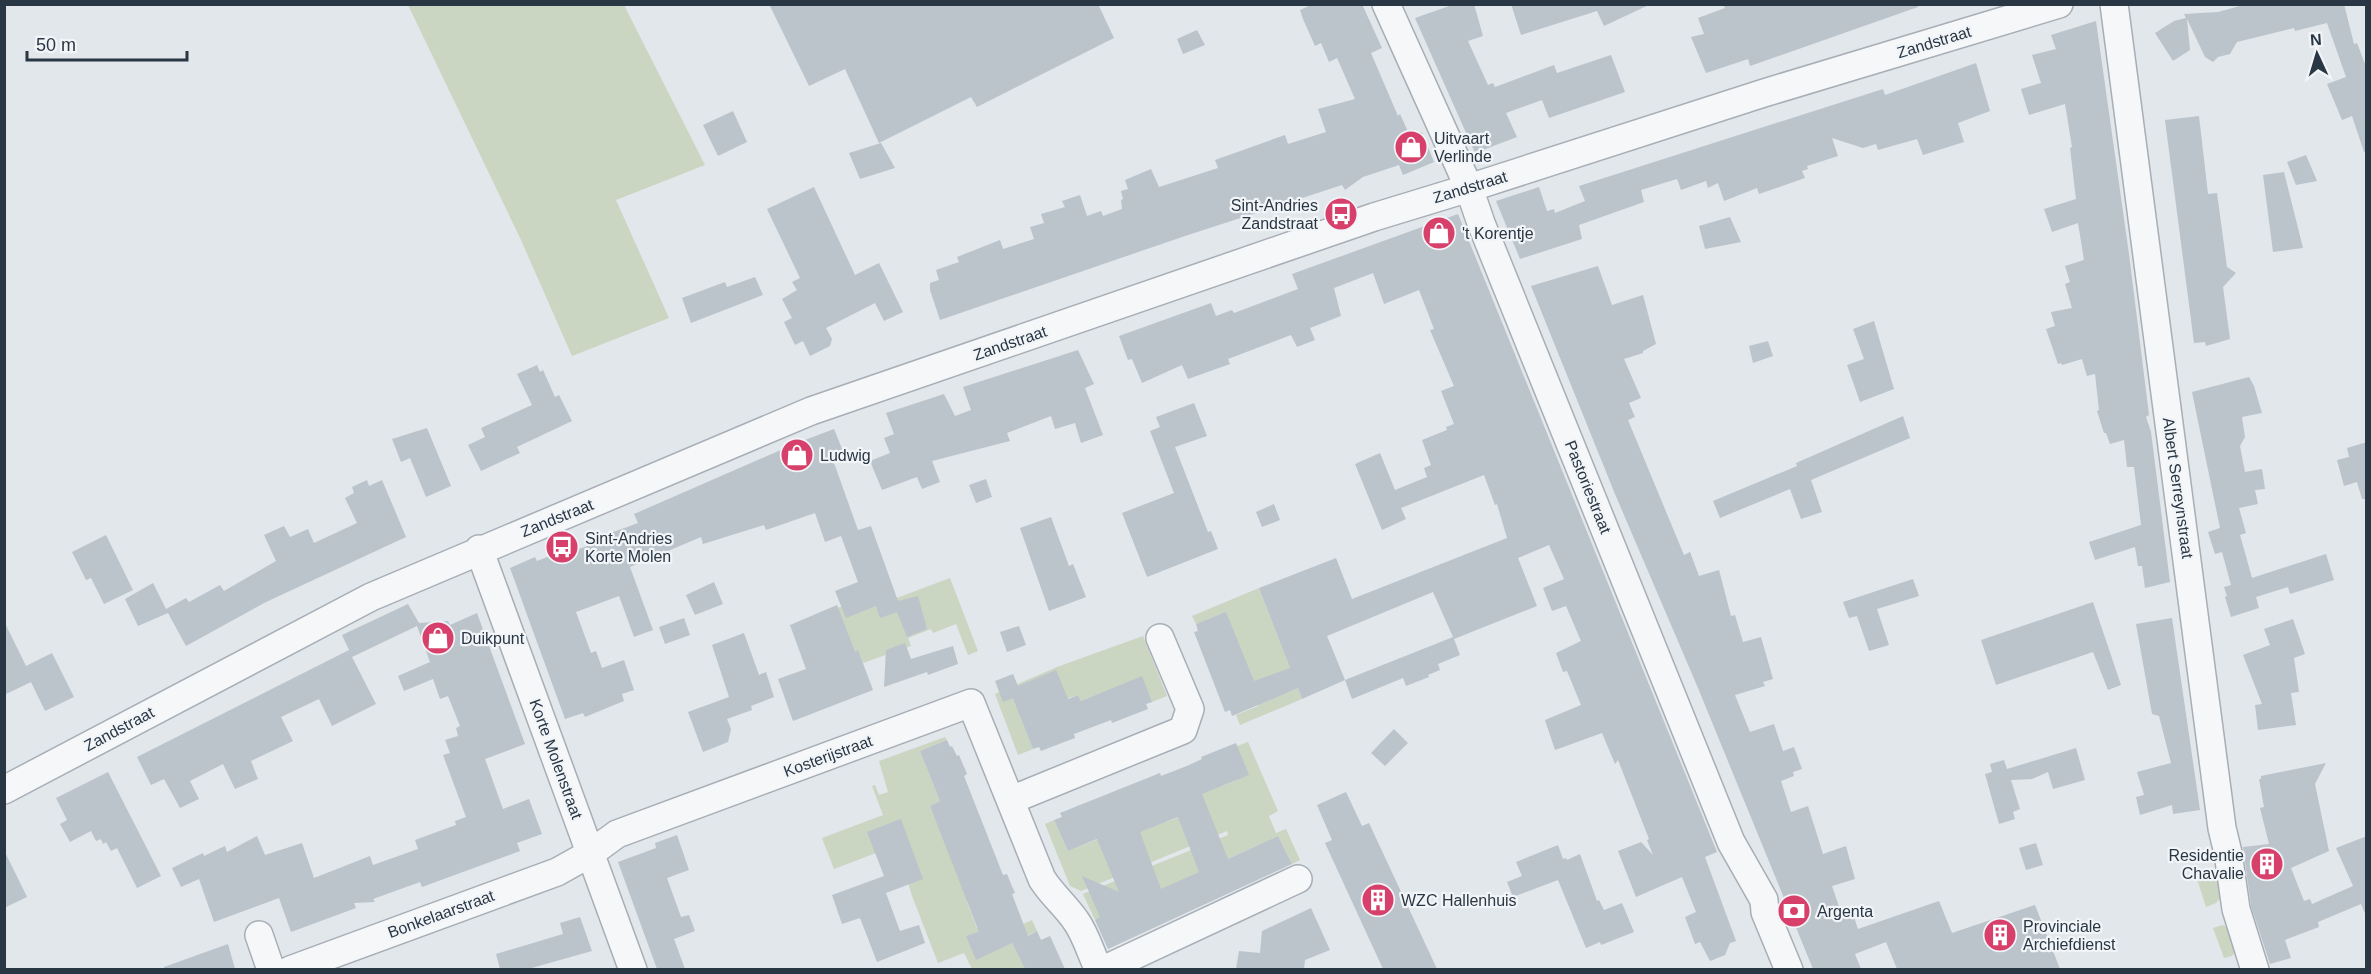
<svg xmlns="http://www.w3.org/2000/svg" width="2371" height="974" font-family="Helvetica,sans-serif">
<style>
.green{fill:#cad5c2}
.building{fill:#bbc3cb;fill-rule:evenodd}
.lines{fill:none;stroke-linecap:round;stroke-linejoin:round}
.minor-casing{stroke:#a7aeb6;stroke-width:30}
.minor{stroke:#f5f7f9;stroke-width:27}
.labels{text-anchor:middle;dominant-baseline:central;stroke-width:4.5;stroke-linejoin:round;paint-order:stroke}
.street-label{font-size:16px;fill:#293644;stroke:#f2f5f8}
.poi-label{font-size:16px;fill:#293644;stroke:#f2f5f8;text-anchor:start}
</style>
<rect width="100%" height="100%" fill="#e2e7eb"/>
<path class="green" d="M408,5h216l81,160 -89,35 53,118 -97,38 -51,-116z
M950,578l28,73 -10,4 -12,-31 -23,9 -2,-4 -23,9 3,8 -48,17 -5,-12 -21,7 -21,-42 48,-18 6,10z
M1259,588l31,80 -4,25 12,-5 4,11 -62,26 -4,-10 22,-9 -36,-92 -26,10 -4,-8z
M1143,636l24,60 -15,6 -11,-25 -60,24 -3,-6 -57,17 -1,3 13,34 -15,6 -23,-61 62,-27z
M945,737l2,3 -27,11 20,50 -10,5 9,22 36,70 -8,4 10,26 38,-15 6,12 11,-5 5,11 -25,12 13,26h-53l-8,-16 -26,10 -26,-67 -15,-51 -63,24 -12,-31 61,-23 -11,-29 3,-1 4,10 9,-3 -9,-31z
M1248,742l30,69 -9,5 7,17 10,-4 14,31 -8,4 -14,-28 -183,84 -12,-26 145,-59 -1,-4 -146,60 -11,-5 -25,-62 9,-4 14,31 94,-37 4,8 19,-7 -16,-41 18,-8 11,29 37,-14 2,-35z
M2205,873h6l9,5 2,18 -6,7 -10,4 -10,-31z
M2222,925l8,3 7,22 -5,6 -8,2 -11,-30z"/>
<path class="building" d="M769,4h329l16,34 -137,69 -6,-10 -92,46 -34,-74 -36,17z
M1313,4h49l20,44 -11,5 27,63 2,-2 10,22 12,-4 12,30 -31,13 -4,-10 -36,12 -18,13 -3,-5 -157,51 -245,84 -10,-30v-7l9,-3 -3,-10 23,-8 -2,-5 43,-17 3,9 31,-10 -4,-12 14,-4 -3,-9 24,-7 -3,-6 18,-6 7,21 14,-5 2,5 19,-7 -1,-9 2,-1 -2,-8 7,-2 -3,-9 26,-11 8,18 59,-19 -3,-8 70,-25 3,9 38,-12 -8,-23 37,-10 -18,-41 -8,4 -8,-19 -6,3 -12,-27 -3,-9z
M1455,4h19l9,32 -15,5 20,44 5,-2 2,4 59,-22 3,8 54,-18 14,37 -76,26 -7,-18 -36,13 11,24 -42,16 -60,-135z
M1511,4h140l-47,22 -7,-15 -76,24z
M1723,4h195v3l-168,59 -2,-7 -42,14 -15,-36 13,-3 -6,-16 27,-10z
M2247,4h97l10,40 3,-1 10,26v82l-3,1 -12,-36 -10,4 -15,-36 19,-7 -19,-54 -32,8 -1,-3 -57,14 -7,12 -12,3 -5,5 -8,-5 -18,-38 3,31 -17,11 -18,-28 19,-12 12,-3 -2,-4 34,-2z
M2096,21l33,233 20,161 -3,2 5,15 19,150 -25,6 -3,-22h-4l-3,-19 -40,13 -6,-18 52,-17 -7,-58h-7l-3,-27 -14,4 -4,-11h-2l-7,-22 2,-1 -4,-36 -8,2 -5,-17 -20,6 -1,-2 -3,1 -12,-35 9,-3 -4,-14 21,-4 -7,-24 5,-2 -5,-16 19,-6 -6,-37 -26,9 -8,-23 32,-10 -6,-51 2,-1 -7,-43 -36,11 -8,-26 20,-6 -9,-28 24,-6 -5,-14z
M1197,30l8,15 -22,9 -6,-15z
M1976,63l14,48 -32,12 6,19 -41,13 -6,-16 -39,11 -2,-6 -13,4 -31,-10 6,18 -31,10 1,3 -6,2 3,7 -46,16 -2,-6 -33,13 -6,-18 -10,5 -2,-7 -25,9 -4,-11 -36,11 3,12 -65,23 3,14 -62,20 -24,-58 43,-14 8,24 7,-2 1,4 30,-12 -6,-15 304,-97 2,6z
M733,111l14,31 -29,14 -15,-31z
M2199,116l9,78 9,-1 10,74 9,6 -13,14 7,52 -24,7 -1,-4 -11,1 -29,-223z
M881,143l14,25 -35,11 -11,-26z
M2306,155l11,26 -21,4 -9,-23z
M2284,172l19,76 -30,4 -10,-77z
M814,187l41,88 24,-12 24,49 -19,9 -9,-18 -49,25 6,11 -2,7 -20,10 -7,-15 -8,4 -11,-23 8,-4 -10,-19 15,-9 -5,-8 8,-4 -33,-69z
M1458,214l259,638 -12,5 31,84 -6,2 -5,12 -15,6 -10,-19 -5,2 -10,-27 11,-5 -14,-35 -46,20 -18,-46 23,-9 12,13 -6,-15 2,-1 -31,-79 -3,4 -13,-31 -47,17 -10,-30 36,-15 -14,-34 -4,1 -7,-19 25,-12 -15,-35 -14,5 -9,-23 21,-9 -15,-34 -31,13 19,48 -83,33 6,16 -22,9 2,6 -12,5 1,2 -23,9 -3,-8 -51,21 -7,-19 -43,19 -4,-11 -66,28 -2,-6 -5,2 -31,-80 4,-1 -2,-7 30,-12 28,69 36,-13 -31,-80 77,-30 16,41 155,-61 -10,-34 -2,1 -11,-30 -83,33 5,11 -24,11 -27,-66 25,-11 15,37 32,-13 -3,-9 7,-3 -9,-25 25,-10 -1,-3 8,-3 -13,-33 13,-5 -24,-56 4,-1 -15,-39 -35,14 -11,-31 -39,15 7,28 -31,12 5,12 -18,7 -6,-12 -63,24 2,5 -42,15 -6,-14 -40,18 -10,-24 -4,1 -9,-24 92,-33 5,13 16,-6 2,3 64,-24 -6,-15zM1433,592l20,45 -108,43 -18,-44z
M1730,217l11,25 -36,7 -6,-23z
M1598,266l14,39 31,-10 13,49 -13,7v2l-19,6 17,39 -12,5 6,14 -7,3 56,135 6,-3 9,24 20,-6 12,46 4,-1 8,27 18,-5 12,42 -10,3 2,4 -30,9 15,37 24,-8 9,27 11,-4 8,22 -9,3 1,4 -13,5 10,31 17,-6 15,48 23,-8 9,33 -23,7 11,32 10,-4 5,15 81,-28 13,32 83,-28 25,64h-163l-11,-27 -31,12 6,15h-48l-115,-281 -83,-194 -84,-208z
M755,277l8,18 -72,28 -9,-25 43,-16 2,5z
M1874,321l20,68 -34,13 -13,-37 17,-6 -11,-30z
M1768,341l5,15 -20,7 -4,-17z
M1078,350l16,34 -9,4 18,47 -22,8 -6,-20 -20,6 -4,-13 -44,17 3,8 -78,20 8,21 -18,7 -5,-12 -35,13 -12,-29 20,-8 -6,-15 10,-4 -8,-21 58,-19 11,22 16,-6 -8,-23z
M537,365l3,7 3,-2 12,27 4,-2 13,26 -55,26 3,6 -39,18 -13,-26 17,-8 -4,-9 51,-23 -15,-31z
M2249,377l5,9 8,27 -20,4 3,20 -5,9 5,26 17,-3 3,20 -10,1 3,14 -19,4 7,25 -6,2 12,43 74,-24 8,26 -44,14 -2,-7 -32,10 3,11 -28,9 -6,-20 2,-1 -3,-9 7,-2 -9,-33 -7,2 -7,-22 12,-4 -28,-136z
M1194,403l13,33 -32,11 33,85 3,-1 7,18 -71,28 -25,-64 52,-20 -24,-62 10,-4 -4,-10z
M1903,416l7,22 -99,42 11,32 -21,7 -11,-30 -70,29 -7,-17 84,-35 -1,-3z
M427,428l24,58 -25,11 -16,-39 -9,4 -9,-23z
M834,429l11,27 -12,4 25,70 13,-4 27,75 20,-5 9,33 -20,8 -10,-25 -17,6 -4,-12 -30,12 -11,-27 23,-9 -17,-46 -16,6 -10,-29 -49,17 -2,-5 -61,19 -2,-7 -71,30 23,63 -19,7 -15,-41 -43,16 15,41 5,-2 6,17 22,-8 10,30 -12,4 2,7 -39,16 -2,-4 -18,6 -55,-151 25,-11 2,4 13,-5 1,3 47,-17 -1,-4 41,-15 -4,-9 163,-71z
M2367,442v57h-5l-5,-17 -13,4 -7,-26 12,-3 -2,-9z
M986,479l6,18 -16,6 -7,-18z
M367,480l2,6 13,-6 24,57 -140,65 -80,44 -18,-33 -30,13 -13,-27 28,-16 13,26 20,-11 3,4 31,-17 4,6 52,-30 -12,-26 20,-9 6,11 18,-8 6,14 43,-20 -12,-25 9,-5 -2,-6z
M1274,504l6,16 -18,7 -6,-15z
M1051,517l18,49 4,-2 13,33 -37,14 -29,-83z
M106,535l27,55 -29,14 -13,-26 -5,2 -14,-28z
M1913,579l6,17 -42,13 12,36 -20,6 -12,-35 -8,2 -6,-16z
M714,582l9,22 -28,11 -9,-20z
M2093,602l28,83 -13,5 -15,-38 -97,33 -15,-45z
M408,604l11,19 29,-2 2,4 27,-12 48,131 -40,15 18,50 26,-10 13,35 -25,9 3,8 -98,36 -2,-5 -47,17 2,3 -21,1 2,5 -65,24 -12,-34 -65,24 -15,-43 -18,8 -9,-19 31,-15 1,3 21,-10 2,6 30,-16 8,19 37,-12 12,35 56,-22 3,9 45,-16 -3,-9 41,-15 -1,-4 11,-4 -23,-62 7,-2 -5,-13 13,-4 -2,-8 4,-2 -12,-30 -8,3 -7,-20 -29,12 -6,-15 32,-14 -13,-36 -65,31 24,47 -44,22 -13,-27 -38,18 12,24 -42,20 7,18 -23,10 -12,-25 -33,17 9,18 -19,9 -16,-29 -13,6 -14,-28 212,-107 2,4 -9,-19z
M837,605l18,47 3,-2 15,40 -80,31 -15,-42 28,-10 -16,-44z
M684,618l6,17 -25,9 -6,-17z
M2172,618l28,192 -27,4 -1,-9 -32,10 -4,-18 8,-2 -7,-23 34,-9 -12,-47 -7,-2 -16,-90z
M2293,619l12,35 -11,4 5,34 -8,1 5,32 -38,5 -3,-25 7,-1 -19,-49 27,-10 -6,-16z
M4,621l22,45 26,-13 22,44 -29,14 -14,-29 -27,13z
M1019,626l7,19 -19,7 -7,-20z
M744,633l15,42 7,-3 8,25 -23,9 1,4 -25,9 4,10 -3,13 -25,10 -15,-40 41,-15 -17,-52z
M905,643l6,16 42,-13 5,18 -30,11 -1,-3 -43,15 2,-37z
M1056,670l12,29 10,-4 3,6 61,-25 10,26 -6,2 2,5 -36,14 -1,-3 -37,14 1,4 -16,6 -18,7 -2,-4 -6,2 -20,-51 -10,4 -8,-21 18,-7 5,12z
M1394,729l14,14 -23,23 -14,-13z
M947,740l3,7 2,-1 5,10 2,-1 8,19 -3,2 39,99 4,-1 4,10 4,9 -3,1 16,42 9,-5 4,9 9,-4 15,33h-40l-13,-26 -36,17 -10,-24 13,-4 -49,-126 10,-5 -20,-50z
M1236,743l13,32 -47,19 26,65 50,-23 14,28 -184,85 -13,-29 5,-3 -18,-41 37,16 -22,-53 -29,12 -14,-31 8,-3 -2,-4 100,-40 1,3 26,-10 15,-7 -1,-2zM1178,817l21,55 -38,17 -21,-57z
M2076,748l9,32 -32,9 -5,-17 -16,7 -21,1 9,29 -7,3 2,7 -16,5 -14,-50 7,-2 -2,-8 14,-4 3,9z
M2326,763l-11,21 14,67 -38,17 13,33 6,-2 2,5 41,-18 -17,-38 31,-12v82l-6,-14 -43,18 1,5 -34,13 6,18 -21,6 -19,-58 -8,-59 26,-3 -9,-36 4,-1 -5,-28h2v-3z
M108,772l53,104 -24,12 -20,-40 -6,3 -5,-9 -3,2 -2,-5 -5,2 -5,-10 -21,11 -10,-18 7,-4 -11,-22z
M1346,792l16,34 7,-3 68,146h-54l-58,-126 7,-3 -15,-35z
M901,819l22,60 -37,14 14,38 19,-6 6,18 -48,19 -17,-44 -18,6 -10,-29 52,-19 -17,-44z
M677,835l12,35 -22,8 14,39 8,-2 6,16 -21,8 11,30h-28l-39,-107 38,-14 -1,-5z
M2036,843l7,22 -17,5 -7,-22z
M1558,845l5,14 3,-1 1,2 13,-6 17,47 2,-1 5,10 18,-7 12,29 -33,13 -1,-3 -14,6 -28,-68 -45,17 -6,-15 15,-6 -6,-14z
M4,850l23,47 -23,11z
M1311,908l19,42 -25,10 -1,9h-68l3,-18 21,2 2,-22z
M580,917l12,34 -64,18h-28l-4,-15 67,-20 -3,-11z
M228,944l7,25h-71v-2z"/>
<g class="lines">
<g class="minor-casing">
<path id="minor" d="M1386,4l83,184 12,35 250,619 33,58 1,12 24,58
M2114,4l108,824 6,25 8,56 19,61
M479,549l154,421
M4,790l367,-193 440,-186 563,-194 95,-29 295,-95 295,-89
M1011,800l172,-70 7,-21 -30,-71
M259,935l12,35
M290,970l267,-98 34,-19 26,-19 354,-131 71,176c10,16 24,27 34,42 10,14 15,33 23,49
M1103,970l195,-91"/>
</g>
<use href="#minor" class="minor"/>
</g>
<defs>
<g id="shop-disc" transform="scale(1.725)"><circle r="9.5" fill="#d6406b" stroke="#f2f5f8"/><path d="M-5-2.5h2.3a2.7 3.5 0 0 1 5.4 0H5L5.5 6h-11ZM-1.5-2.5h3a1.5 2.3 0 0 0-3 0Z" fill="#fff"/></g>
<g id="bus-disc" transform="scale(1.725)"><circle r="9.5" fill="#d6406b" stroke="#f2f5f8"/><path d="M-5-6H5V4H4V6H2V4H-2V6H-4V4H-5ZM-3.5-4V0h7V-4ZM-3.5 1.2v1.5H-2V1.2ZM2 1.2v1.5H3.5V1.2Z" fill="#fff"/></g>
<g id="building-disc" transform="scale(1.725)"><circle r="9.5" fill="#d6406b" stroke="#f2f5f8"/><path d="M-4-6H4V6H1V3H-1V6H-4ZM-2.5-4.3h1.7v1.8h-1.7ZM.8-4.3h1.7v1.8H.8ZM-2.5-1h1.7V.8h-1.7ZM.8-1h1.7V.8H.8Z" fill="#fff"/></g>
<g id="bank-disc" transform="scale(1.725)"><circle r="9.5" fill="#d6406b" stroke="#f2f5f8"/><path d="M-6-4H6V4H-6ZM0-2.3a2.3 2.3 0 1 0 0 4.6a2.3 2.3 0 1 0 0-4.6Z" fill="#fff"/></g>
</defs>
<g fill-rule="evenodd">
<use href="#shop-disc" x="1411" y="147"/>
<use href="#bus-disc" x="1341" y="214"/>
<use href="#shop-disc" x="1439" y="233"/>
<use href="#shop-disc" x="797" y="455"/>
<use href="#bus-disc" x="562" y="547"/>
<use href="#shop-disc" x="438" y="638"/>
<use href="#building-disc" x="2267" y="864"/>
<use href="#building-disc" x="1378" y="900"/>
<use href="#bank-disc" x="1794" y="911"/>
<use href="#building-disc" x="2000" y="935"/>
</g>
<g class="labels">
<g class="street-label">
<text transform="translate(1934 42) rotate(-17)">Zandstraat</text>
<text transform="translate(1470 187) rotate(-17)">Zandstraat</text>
<text transform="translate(1010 343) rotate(-19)">Zandstraat</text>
<text transform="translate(1588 487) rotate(68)">Pastoriestraat</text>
<text transform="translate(2178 488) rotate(82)">Albert Serreynstraat</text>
<text transform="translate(557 518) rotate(-22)">Zandstraat</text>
<text transform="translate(119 729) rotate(-28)">Zandstraat</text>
<text transform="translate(828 756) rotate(-20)">Kosterijstraat</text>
<text transform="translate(556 759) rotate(70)">Korte Molenstraat</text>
<text transform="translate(441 914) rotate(-20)">Bonkelaarstraat</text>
</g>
<g class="poi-label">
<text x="1434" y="138">Uitvaart<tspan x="1434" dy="18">Verlinde</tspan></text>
<text x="1318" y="205" text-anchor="end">Sint-Andries<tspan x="1318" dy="18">Zandstraat</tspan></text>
<text x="1462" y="233">'t Korentje</text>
<text x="820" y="455">Ludwig</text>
<text x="585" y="538">Sint-Andries<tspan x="585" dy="18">Korte Molen</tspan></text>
<text x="461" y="638">Duikpunt</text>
<text x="2244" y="855" text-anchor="end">Residentie<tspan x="2244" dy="18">Chavalie</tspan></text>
<text x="1401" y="900">WZC Hallenhuis</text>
<text x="1817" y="911">Argenta</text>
<text x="2023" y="926">Provinciale<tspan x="2023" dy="18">Archiefdienst</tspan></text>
</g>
</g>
<rect width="2371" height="974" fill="none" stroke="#293644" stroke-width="12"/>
<g transform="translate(2317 54) rotate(356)" stroke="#f2f5f8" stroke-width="4.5" paint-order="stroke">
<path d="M0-4.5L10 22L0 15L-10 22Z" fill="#293644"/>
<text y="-9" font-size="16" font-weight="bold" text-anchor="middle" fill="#293644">N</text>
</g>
<path d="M27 51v9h160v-9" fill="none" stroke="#293644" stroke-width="3"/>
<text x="36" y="51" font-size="18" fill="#293644" stroke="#f2f5f8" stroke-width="4.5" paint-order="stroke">50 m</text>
</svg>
